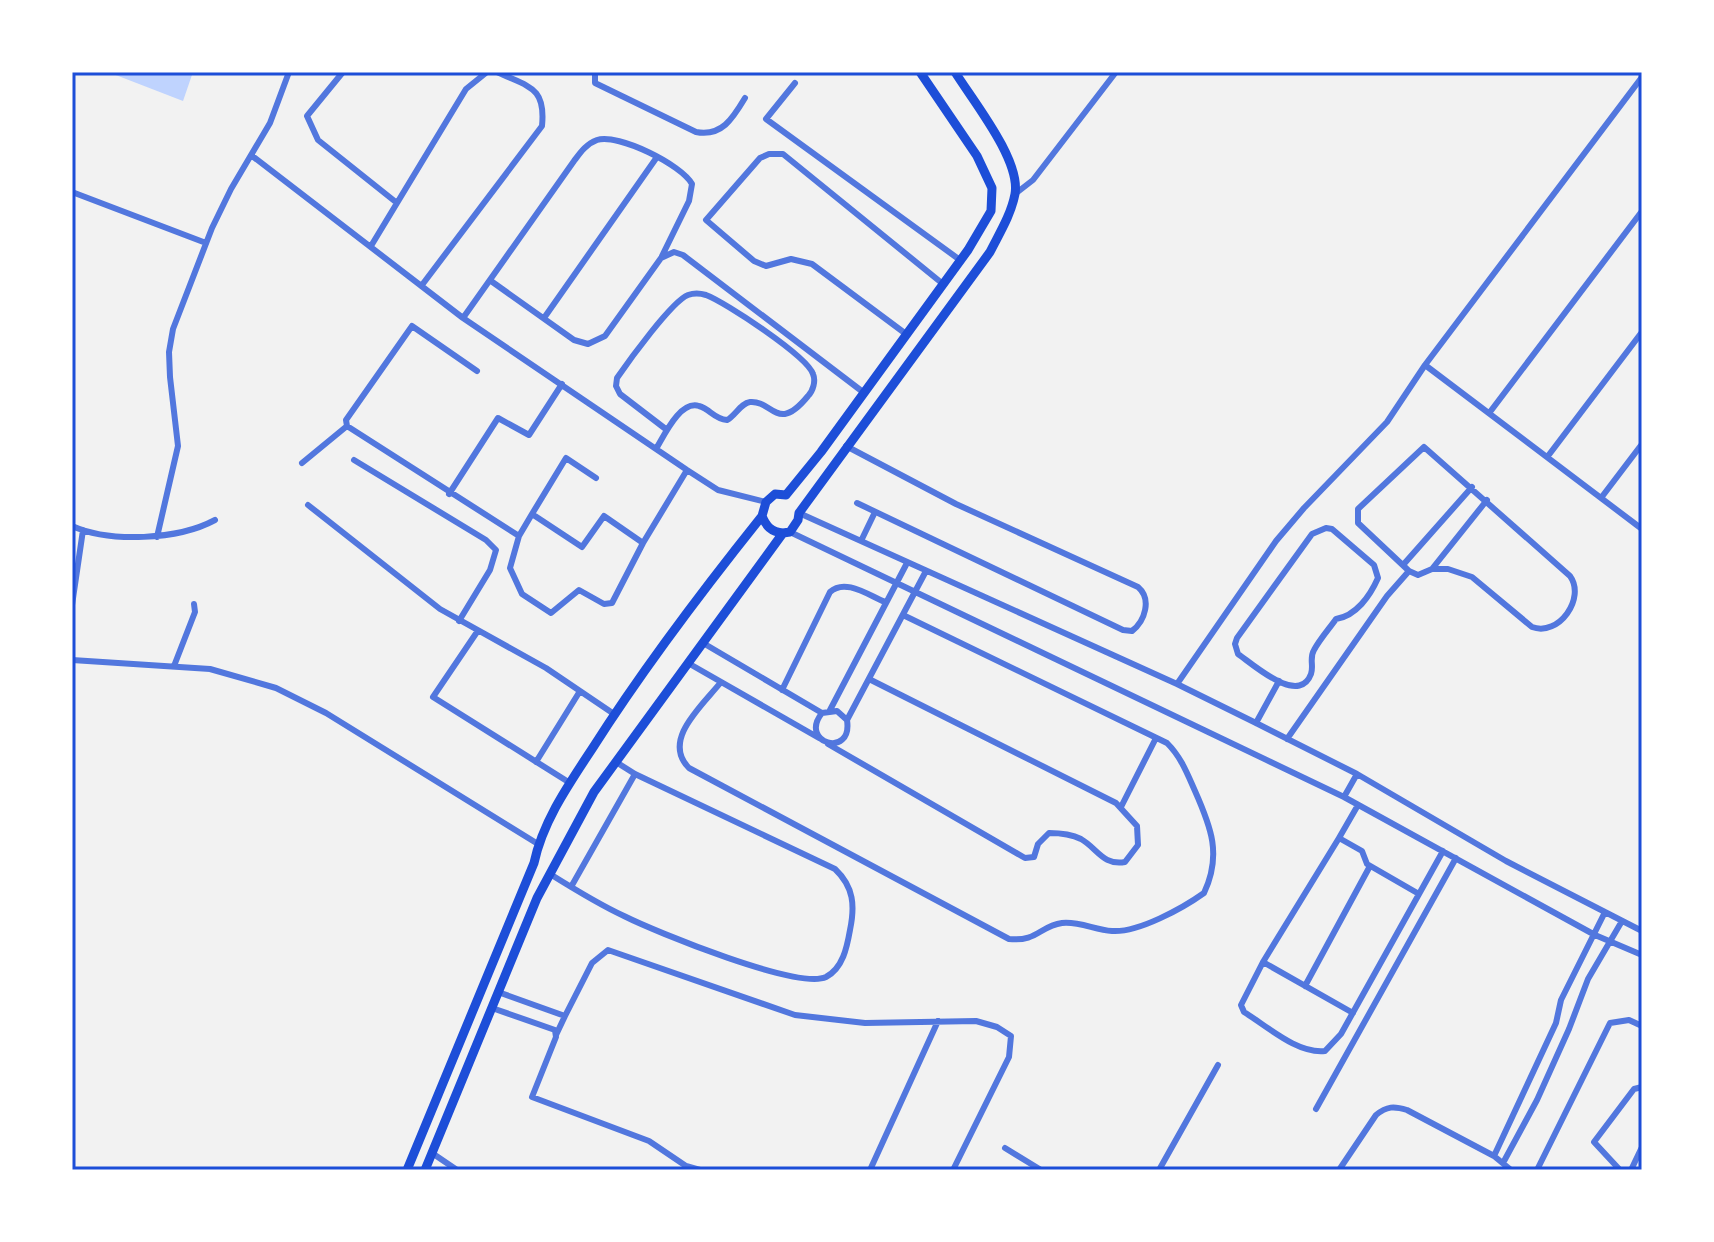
<svg xmlns="http://www.w3.org/2000/svg" width="1714" height="1242" font-family="'PT Sans Narrow',sans-serif">
<style>
.water{fill:#bfd3fe}
.lines{fill:none;stroke-linecap:round;stroke-linejoin:round}
.minor{stroke:#5277de;stroke-width:6}
.trunk{stroke:#1d4ed8;stroke-width:9}
.neatline{fill:none;stroke:#1d4ed8;stroke-width:3}
</style>
<rect width="100%" height="100%" fill="#f2f2f2"/>
<path class="water" d="M108,72h85l-10,29z"/>
<g class="lines">
<path class="minor" d="M343,72l-36,44 11,24 79,63
M595,72v11l101,49c26,5 37,-14 49,-34
M795,83l-29,36 194,141
M251,155l212,163 224,152 31,20 48,12
M72,192l134,51
M1015,194l18,-14 83,-108
M371,246l95,-157 21,-17
M491,281l83,59 14,4 17,-8 56,-78 13,-6 9,3 180,137
M422,285l120,-159c4,-40 -14,-39 -45,-54
M463,318l111,-157c6,-8 12,-17 23,-21 21,-7 85,25 95,44l-3,17 -27,55
M544,318l113,-161
M906,334l-94,-70 -21,-5 -25,7 -12,-5 -48,-41 54,-62 9,-4h14l160,130
M1425,365l217,164
M477,371l-65,-45 -66,94 1,6 172,110 -9,32 12,26 29,19 28,-23 25,14 8,-1 31,-60 44,-73
M1490,412l152,-201
M846,446l110,58 182,83c14,12 7,34 -6,44l-9,-1 -266,-127
M1424,447l146,129c16,22 -11,61 -38,51l-60,-50 -24,-8h-16l-14,6 -9,-4 -51,-48v-14z
M656,449c8,-13 24,-49 43,-43 11,3 15,13 28,14 8,-4 14,-17 23,-18 23,-2 27,32 58,-6 5,-5 8,-15 5,-22 -6,-18 -88,-72 -107,-79 -7,-2 -12,-2 -18,0 -16,6 -60,67 -71,83l-1,8 4,8 47,36
M1548,456l94,-124
M354,460l132,80 10,10 -6,20 -31,51
M302,463l45,-37
M449,494l49,-76 31,17 33,-51
M1601,498l41,-54
M308,505l132,104 106,59 68,46
M799,513l378,171 79,39 101,51 149,87 136,70
M532,514l34,-56 30,20
M72,526c38,17 106,14 143,-6
M1326,528l6,1 42,36 4,13c-8,18 -22,38 -42,41 -7,10 -16,20 -22,31 -5,8 0,16 -3,24 -12,32 -57,-9 -73,-20l-3,-10 2,-6 75,-104z
M790,532l554,265 251,138 47,20
M519,536l13,-22 50,33 22,-31 39,27
M157,537l21,-91 -8,-69 -1,-25 4,-23 39,-101 19,-39 39,-66 19,-51
M861,541l14,-29
M1403,565l69,-78
M1432,569l55,-69
M72,605l11,-75
M477,632l-44,65 137,86
M703,643l119,70
M72,660l138,9 66,19 50,25 212,131
M688,663l131,75
M174,666l21,-54 -1,-8
M721,682c-18,23 -60,58 -32,86l320,171c28,3 31,-13 53,-16 17,-2 33,7 50,8 26,2 71,-23 92,-38 18,-38 7,-66 -9,-102 -8,-18 -14,-34 -28,-48l-264,-128
M1177,684l99,-143 28,-33 83,-86 38,-57 217,-288
M782,690l48,-98c15,-14 38,3 55,10
M830,710l77,-147
M847,720l-10,-9 -15,2c-24,30 31,46 25,7l79,-149
M1256,723l23,-42
M1287,739l100,-143 22,-25
M828,744l197,114 9,-1 4,-13 11,-11c11,0 22,1 32,6 16,9 22,27 44,23l13,-17 -1,-19 -21,-23 -247,-124
M536,762l44,-71
M1344,797l13,-23
M1358,805l-19,33 23,13 5,13 52,30
M1121,807l35,-69
M1339,838l-76,124 -22,43 3,7c23,14 53,42 81,39l16,-17 102,-183
M550,874c24,15 48,30 74,42 32,16 174,74 202,61 17,-9 21,-30 24,-47 5,-24 4,-43 -15,-61l-200,-95 -19,-12
M571,887l64,-113
M1263,962l90,51
M1305,986l65,-120
M498,992l67,24 27,-53 16,-13 187,65 70,8 111,-2 21,6 14,9 -2,21 -56,113
M492,1008l63,22 1,7 -24,60 117,44 37,25 14,4
M556,1035l9,-19
M1316,1109l140,-251
M1005,1148l36,22
M432,1153l25,17
M1494,1156l62,-133 5,-23 44,-88
M1503,1163l34,-63 32,-71 19,-50 34,-58
M870,1170l68,-149
M1159,1170l59,-105
M1339,1170l37,-55c11,-9 18,-9 31,-5l87,46 17,14
M1537,1170l73,-147 19,-3 13,6
M1620,1170l-26,-28 40,-53 8,-2
M1631,1170l11,-23"/>
<path class="trunk" d="M786,495l35,-43 147,-202 23,-39 1,-23 -15,-32 -57,-84
M762,516c4,10 9,16 21,17
M407,1170l127,-307c9,-42 35,-79 58,-114 52,-82 110,-158 170,-233l4,-14 9,-8 11,1
M425,1170l112,-272 57,-106 189,-259 7,-1 8,-12 1,-7 191,-261c9,-18 21,-37 25,-58 6,-34 -42,-93 -60,-122"/>
</g>
<rect width="1714" height="1242" fill="none" stroke="#ffffff" stroke-width="148"/>
<rect x="74" y="74" width="1566" height="1094" class="neatline"/>
</svg>
